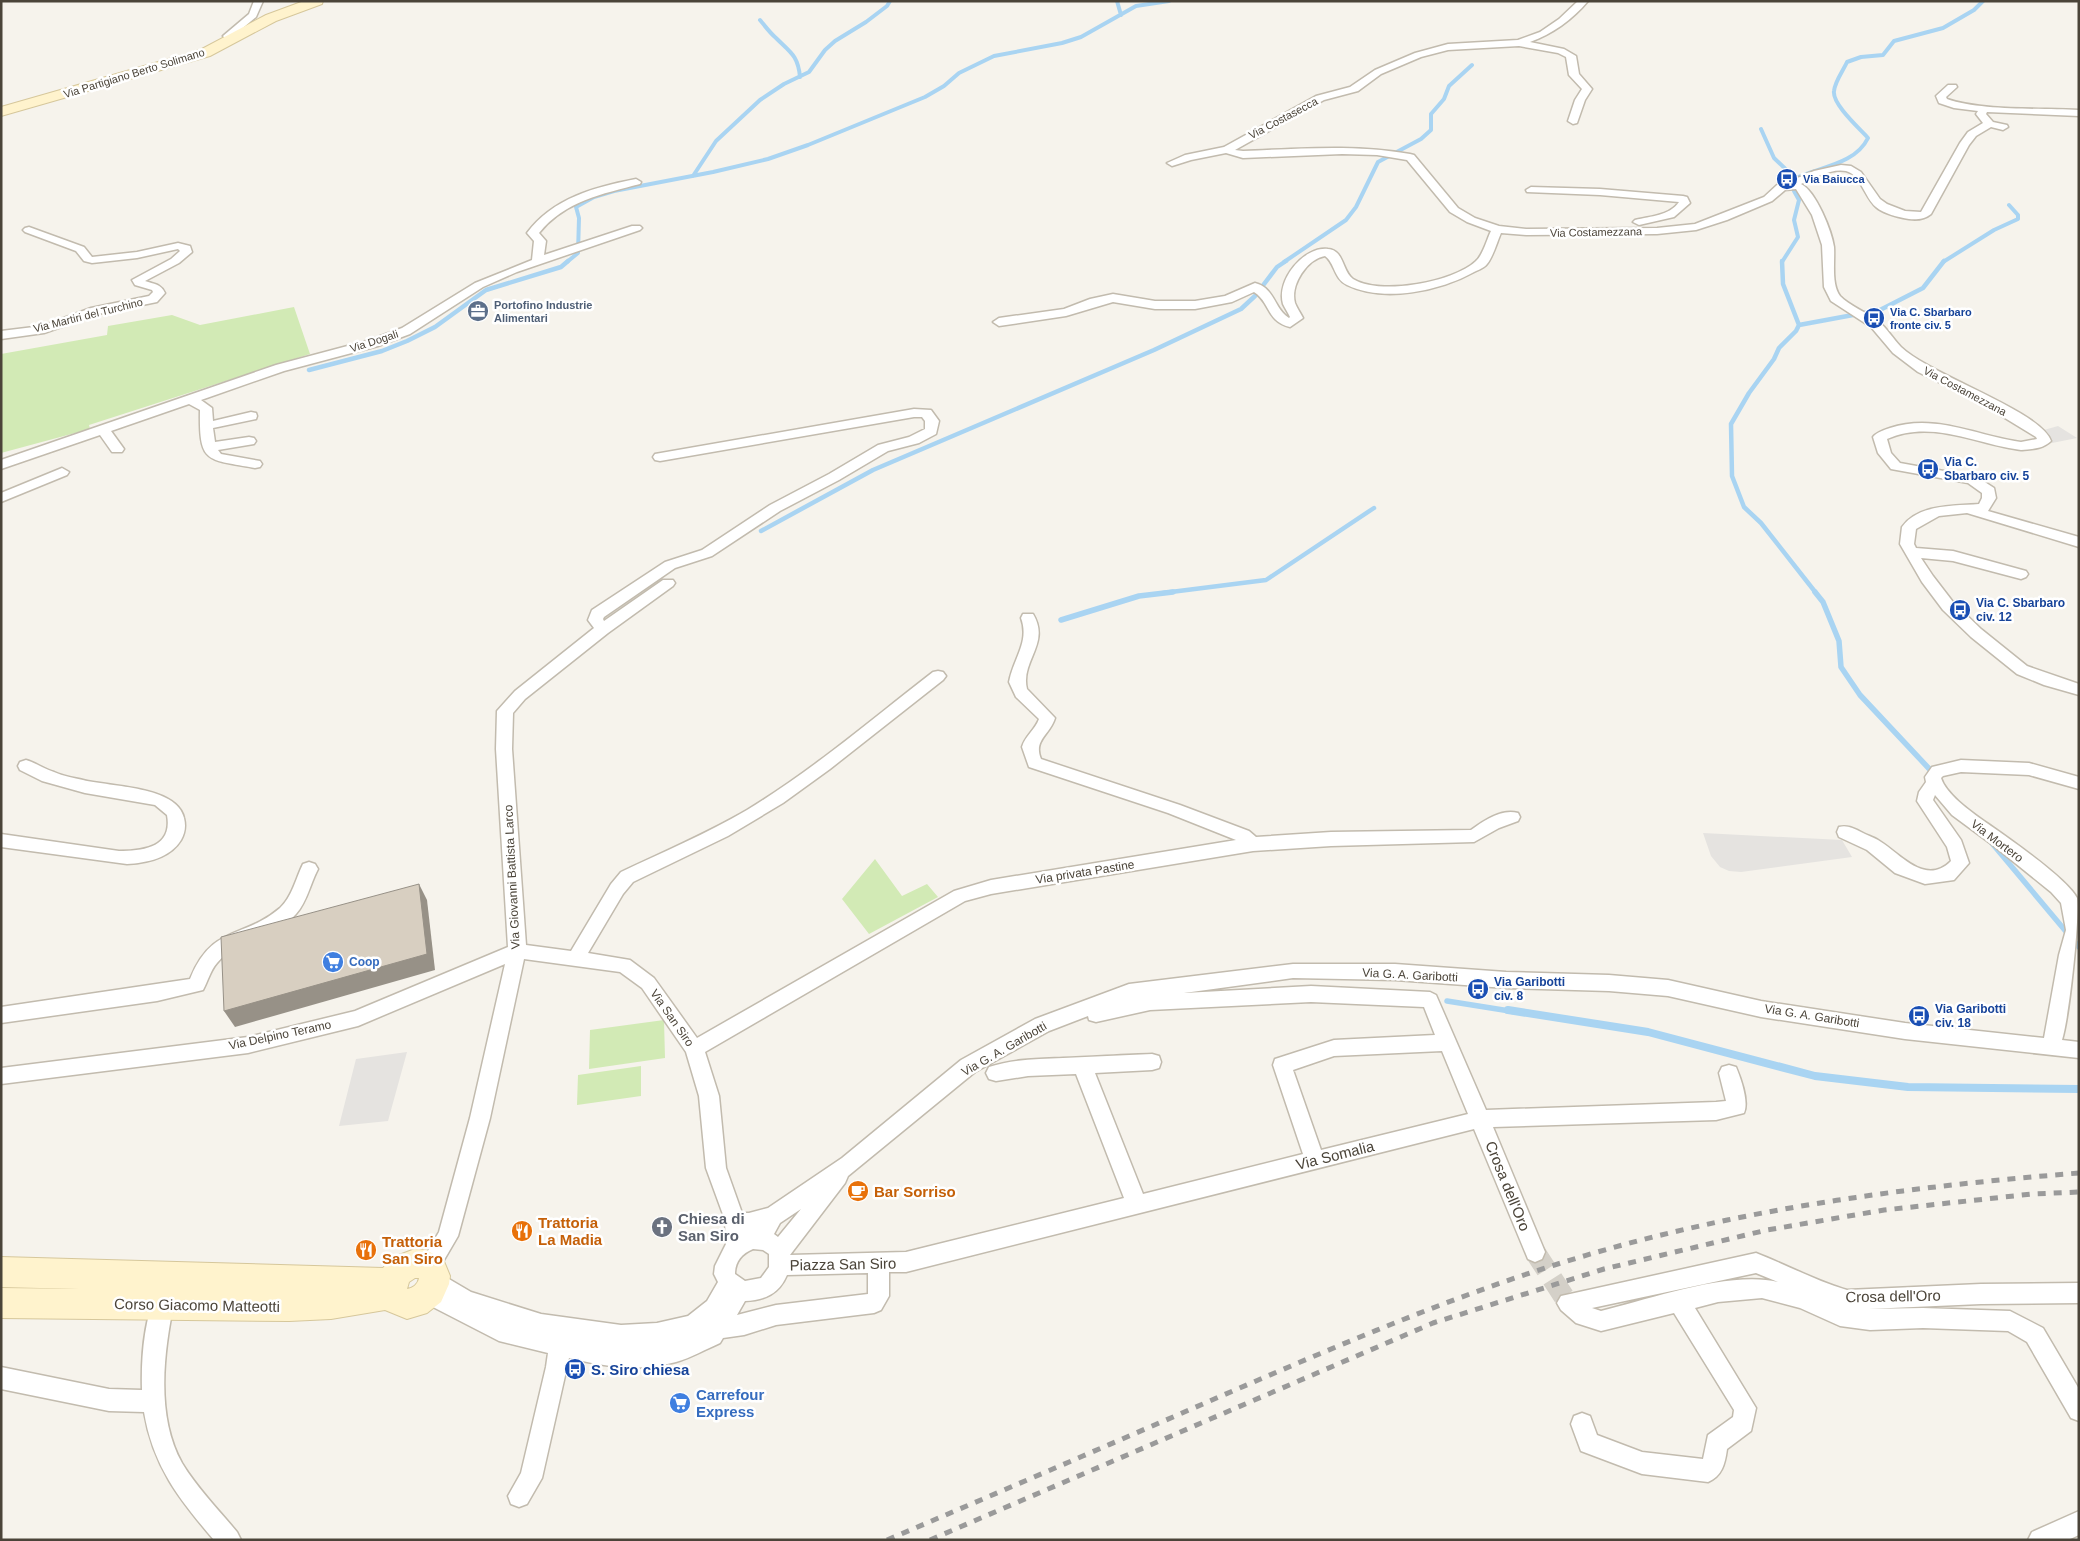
<svg xmlns="http://www.w3.org/2000/svg" width="2080" height="1541" font-family="Arial,sans-serif">
<style>
.green{fill:#d2eab5}
.parking{fill:#e5e3e0}
.lines{fill:none;stroke-linecap:round;stroke-linejoin:round}
.stream-far3{stroke:#a9d4f2;stroke-width:4}
.stream-far2{stroke:#a9d4f2;stroke-width:4.5}
.stream-far1{stroke:#a9d4f2;stroke-width:5.5}
.stream{stroke:#a9d4f2;stroke-width:8}
.street-tunnel{stroke:#d4d0c8;stroke-width:21;stroke-dasharray:21 11;stroke-linecap:butt}
.street-casing{stroke:#c2bbae;stroke-width:3}
.secondary-casing{stroke:#d6c79b;stroke-width:2}
.street{fill:#fff;fill-rule:evenodd}
.secondary{fill:#fff3cd;fill-rule:evenodd}
.rail{stroke:#9a9a9a;stroke-width:5;stroke-dasharray:8 8;stroke-linecap:butt}
.shaded-wall{fill:#979187}
.building{fill:#d8cfc1;stroke:#979187}
.labels{text-anchor:middle;dominant-baseline:central;stroke-width:5;stroke-linejoin:round;paint-order:stroke}
.far-street-label{font-size:11px;fill:#4b4439;stroke:#fff}
.far-transit-label{font-size:11px;font-weight:bold;fill:#164399;stroke:#fff;text-anchor:start}
.far-service-label{font-size:11px;font-weight:bold;fill:#4e5e75;stroke:#fff;text-anchor:start}
.transit-label{font-size:12px;font-weight:bold;fill:#164399;stroke:#fff;text-anchor:start}
.street-label{font-size:12px;fill:#4b4439;stroke:#fff}
.shop-label{font-size:12px;font-weight:bold;fill:#366cbe;stroke:#fff;text-anchor:start}
.near-street-label{font-size:15px;fill:#4b4439;stroke:#fff}
.near-food-label{font-size:15px;font-weight:bold;fill:#c56008;stroke:#fff;text-anchor:start}
.near-worship-label{font-size:15px;font-weight:bold;fill:#5b616d;stroke:#fff;text-anchor:start}
.near-transit-label{font-size:15px;font-weight:bold;fill:#164399;stroke:#fff;text-anchor:start}
.near-shop-label{font-size:15px;font-weight:bold;fill:#366cbe;stroke:#fff;text-anchor:start}
</style>
<rect width="100%" height="100%" fill="#f6f3ec"/>
<path class="green" d="M294,307l16,47 -221,71 1,4 -89,24v-99l106,-19 1,-9 64,-11 28,10z
M875,859l27,37 25,-12 11,13 -69,37 -27,-35z
M664,1020l1,38 -76,11 1,-39z
M641,1066v30l-64,9 1,-30z"/>
<path class="parking" d="M2058,426l19,12 -25,5 -8,-13z
M1703,833l139,7 10,17 -111,15 -12,-1 -9,-4 -9,-11z
M407,1052l-19,69 -49,5 17,-67z"/>
<g class="lines">
<path class="stream-far3" d="M1117,1l4,14
M760,20c5,6 10,13 16,18 14,14 22,17 24,39
M1761,129l13,29 21,20
M693,176l23,-35 44,-41 24,-16 25,-12 16,-22 10,-9 31,-19 21,-16 3,-5
M567,262l11,-9 1,-35 -3,-11 18,-10 20,-6 99,-19 55,-13 40,-14 117,-48 19,-11 15,-13 35,-17 68,-13 19,-6 55,-31 33,-5
M1284,262l62,-42 10,-13 22,-45 43,-23 10,-9v-16l13,-15 5,-13 23,-21
M1782,262l16,-25 -4,-17 5,-20 -5,-9v-12c24,-12 61,-14 74,-41 -9,-10 -36,-34 -34,-47 1,-10 9,-20 13,-29l14,-5 22,-2 11,-14 49,-13 31,-18 9,-9
M1943,262l51,-32 24,-11v-4l-9,-10"/>
<path class="stream-far2" d="M1782,261l1,23 16,41
M1799,325l-3,6 -17,17 -5,11 -25,34 -18,31 1,52 12,31 17,16 55,70
M1799,325l81,-15 43,-22 21,-27
M309,370l73,-19 25,-10 28,-14 51,-37 75,-23 7,-6
M761,531l112,-61 281,-120 87,-41 14,-13 22,-29 9,-6
M1163,593l103,-13 108,-72"/>
<path class="stream-far1" d="M1815,592l8,10 16,39 2,26 19,28 75,80
M1061,620l78,-24 34,-4
M1991,842l88,105
M1447,1001l69,11"/>
<path class="stream" d="M1508,1010l140,22 167,44 93,11 171,2"/>
<path class="street-tunnel" d="M1535,1252l33,51"/>
<g class="street-casing">
<path id="street" d="M254,1h9l-7,16 -23,19 3,4 -2,2h-6l-5,-6 26,-22z
M1578,1h10c-16,19 -36,33 -58,41l34,7 12,7 3,18 13,15 -7,11 -8,23 -4,1 -5,-3 7,-21 7,-11 -13,-14 -3,-18 -8,-4 -39,-7 -71,4 -27,7 -40,17 -23,17 -34,9 -89,50 8,1c56,-2 111,-7 167,3l4,1 44,53 17,10 24,8 27,3 131,-1 38,-4 69,-27 13,-12 11,-3 26,-11 27,-6 10,1 10,6 19,27 7,5 18,7 16,1 39,-69 8,-11 15,-9 -7,-9 2,-3 -24,-3 -15,-5 -3,-7 12,-11h8l1,2 -11,10 1,2c34,12 95,9 132,11v6l-92,-4 -1,2 7,8 14,3 1,2 -5,3 -12,-3 -15,9 -7,9 -38,69c-6,5 -15,6 -22,5 -11,-2 -25,-5 -33,-12 -11,-9 -15,-32 -30,-36 -14,-3 -33,7 -45,13 15,7 31,48 33,63 1,14 -3,37 6,49 8,9 28,17 38,25 9,7 15,18 23,26 29,28 140,64 150,94 -8,8 -19,8 -30,9 -45,-6 -90,-31 -134,-11l4,14 9,10 77,14 17,11 2,10 -8,13 91,26v10l-112,-34 -28,3 -23,13 -2,15 2,4 37,3 73,20 2,3 -2,3 -5,2 -68,-18 -32,-3 12,18 20,26 28,27 46,37 52,18v11l-35,-10 -27,-11 -46,-37 -28,-27 -21,-28 -22,-38 2,-17c16,-23 52,-21 77,-23l3,-6v-5l-14,-10 -77,-14 -13,-16 -5,-16c4,-5 11,-7 17,-9 45,-15 87,8 131,14l16,-3 -1,-2 -59,-36 -59,-29 -25,-19 -22,-26 -40,-26 -7,-14 -2,-42 -10,-30 -16,-26 -11,1 -13,11 -45,19 -31,10 -39,4 -131,1 -25,-2c-4,9 -8,24 -14,31 -3,4 -9,6 -13,8 -34,19 -90,31 -127,13 -13,-6 -12,-22 -22,-29 -18,3 -35,29 -30,47 2,5 6,11 8,15l-13,9c-24,-6 -19,-24 -36,-35l-22,10 -37,7h-40l-42,-7 -47,14 -67,10 -6,-4 6,-4 65,-9 26,-10 23,-5 42,7h40l30,-5 30,-13c20,5 19,26 34,35l1,-1c-2,-4 -5,-9 -7,-13 -7,-24 21,-58 45,-55 16,1 14,22 25,30 27,17 101,3 123,-18 7,-6 11,-22 15,-30l-24,-9 -17,-10 -43,-52 -30,-5 -35,-1 -99,4 -17,-5 -35,7 -19,6 -5,-3 18,-8 39,-8 92,-51 34,-9 25,-17 40,-17 33,-9 70,-4 22,-8 19,-13z
M636,179l5,3 -1,2c-38,10 -75,17 -101,49l7,8 -2,14 88,-29h8l2,2 -2,2 -123,42 -34,15 -73,47 -32,12 -94,25 -83,29 11,8 1,13 38,-9 5,1 1,3 -1,3 -43,9 2,14 34,-5 5,1 2,3 -2,3 -36,6 3,4 39,7 2,3 -2,3 -5,1c-49,-9 -56,-4 -55,-58l-11,-6 -78,27 13,18 -2,3h-10l-12,-17 -99,34v-9l275,-95 94,-25 32,-12 73,-45 57,-23 2,-19 -7,-8c26,-35 68,-46 109,-54z
M1531,187l69,2 83,7 4,1 3,6 -16,14 -35,8 -6,-3 2,-2c16,-4 34,-4 44,-18l-79,-7 -73,-3 -1,-2z
M29,227l55,20 8,10 45,-5 41,-9 12,3 2,6 -13,11 -34,18c9,3 16,3 20,12l-8,9 -59,12 -54,19 -43,6v-8l41,-5 49,-18 58,-12 4,-4 -1,-2 -17,-5 -3,-5 39,-21 9,-8 -2,-2 -41,9 -45,5 -8,-2 -8,-10 -51,-19 -2,-2 2,-2z
M914,409l17,1 8,11 -3,13 -17,9 -31,8 -49,29 -59,31 -68,45 -37,12 -71,49 -1,2 1,2 59,-41h10l2,3 -2,3 -65,47 -83,66 -12,14 -1,36 14,196 45,6 40,-67 10,-12c42,-20 85,-38 126,-62 66,-40 125,-91 186,-138l5,-1 5,1 3,4 -3,4 -113,89 -47,34 -55,33 -95,46 -10,12 -35,59 42,7 24,18 43,60 257,-147 37,-11 245,-40 -68,-27 -139,-46 -7,-20c3,-11 13,-17 17,-28l-23,-22 -7,-15c4,-23 21,-40 12,-64l2,-4h10c18,30 -13,47 -6,75l28,29c-5,17 -22,22 -14,41l139,46 69,26 7,6 75,-5 140,-2c12,-9 31,-22 47,-17l2,4 -2,4 -19,7 -25,14 -143,4 -78,5 -262,43 -26,7 -260,151 14,44 7,72 16,45h7l19,-5 74,-50 119,-98 74,-41 94,-35 164,-20h102l111,8 103,3 59,5 93,21 144,22 139,15 15,-83 7,-25 -5,-27 -10,-11 -57,-46 -42,-31 -17,-20 -2,5 28,40 8,23 -15,17 -29,4 -30,-11 -28,-23 -28,-13 -2,-5 2,-5c8,-2 14,1 22,5 5,3 12,5 17,8 22,13 47,47 73,21l-4,-14 -30,-46 2,-9 7,-10 -1,-5 7,-10 29,-7 68,3 50,14v12l-50,-14 -68,-3 -18,4 -2,2c5,16 29,33 43,43 20,14 83,57 93,77 3,18 -8,120 -15,142l17,2v16l-174,-19 -144,-22 -93,-21 -59,-5 -103,-3 -111,-8 -102,-2 -109,15 127,-7 119,6 6,3 50,115 230,-8 10,-1 -7,-28 3,-6 7,-2 7,2c5,12 13,35 8,46l-28,7 -223,7 52,125 -3,7 -7,3 -7,-3 -54,-130 -568,143h-17v24l-8,14 -7,3 -98,12 -32,10 -21,3 -3,5c-14,6 -29,15 -44,19 -38,10 -69,5 -107,-4l-27,120 -15,26 -8,3 -8,-3 -3,-8 13,-23 25,-106 2,-14 -49,-12 -68,-35 -8,-7 -4,-7 4,-7 3,-1 -1,-3 2,-6 -5,-2 -3,-7 20,-34 31,-114 35,-154 -147,62 -110,27 -247,31v-16l247,-31 107,-26 153,-64 -12,-198 1,-38 18,-20 79,-63 -6,-8 4,-10 73,-48 37,-12 68,-45 59,-31 49,-29 31,-8 16,-8v-8l-3,-4h-8l-254,44 -5,-1 -2,-3 2,-3zM524,959l96,13 22,16 44,64 13,44 7,72 19,52 1,24 -11,22 -1,8 4,8 -11,19 -19,15 -31,7 -36,2 -80,-11 -70,-22 -34,-20 21,-36 32,-118zM1311,1002l113,5 11,28 -101,5 -59,19 -2,6 30,89 -160,40 -48,-121 57,-3 7,-2 2,-6 -2,-6 -7,-2c-30,1 -60,3 -89,4 -25,1 -51,1 -74,9l-3,6 3,6 7,2 32,-5 48,-2 48,124 -218,54 -116,3 55,-72 3,-7 127,-104 74,-41 39,-15 1,4 7,2 54,-12zM1442,1051l26,63 -147,36 -28,-80 41,-14zM801,1209l-23,28 -4,-3 6,-11zM753,1249l10,1 6,4v13l-8,11 -16,3 -10,-7c0,-12 6,-20 18,-25zM868,1273v21l-92,11 -39,10 8,-14c20,-1 34,-7 42,-26z
M62,468l7,4 -2,3 -66,27v-9z
M26,760c10,3 18,9 28,12 9,4 20,6 29,8 28,7 94,6 101,38 2,8 1,15 -3,22 -11,18 -34,23 -54,24l-126,-17v-13l118,17c25,0 54,-4 48,-36l-12,-10 -70,-12 -43,-12 -22,-11 -2,-4 2,-4z
M309,862l6,2 3,5c-8,15 -11,33 -22,45 -21,24 -59,24 -79,49 -7,8 -9,18 -14,27l-46,11 -156,22v-16l189,-28c22,-55 54,-40 90,-71 12,-11 16,-30 23,-44z
M1756,1253c31,12 60,28 91,37l134,-6 98,-1v20l-98,1 -113,5 55,-1 87,3 33,17 36,61v32l-8,-3 -44,-76 -19,-11 -85,-3 -53,2 -30,-4 -40,-18 -38,-10 -44,4 -23,6 61,100 -5,23 -24,18c-2,15 -5,27 -19,33l-66,-8 -61,-23 -10,-27 3,-8 8,-3 8,3 7,19 45,17 61,7 5,-24 25,-18 1,-7 -60,-97 -73,18 -25,-8 -15,-13 -4,-7 4,-7zM1756,1273l22,9c-47,-12 -129,17 -177,29l-9,-3z
M164,1288l7,3 4,7c-11,51 -20,117 7,165 15,25 36,46 55,69l4,8h-27c-35,-41 -61,-74 -70,-128l-35,-1 -108,-22v-22l108,22 33,1c-1,-31 2,-70 15,-99z
M2079,1511v24l-11,5h-40l4,-8z"/>
</g>
<g class="secondary-casing">
<path id="secondary" d="M304,1h19l-1,3 -46,17 -66,35 -209,60v-9l199,-57 66,-35z
M415,1249l11,1 17,9 7,17 -1,8 -8,18 -14,11 -20,6 -22,-9 -54,9 -42,2 -288,-3v-30l78,1 -78,-2v-30l382,11 8,-10zM415,1278h4c-1,6 -6,10 -12,11l2,-7z"/>
</g>
<use href="#street" class="street"/>
<use href="#secondary" class="secondary"/>
<path class="rail" d="M887,1540c108,-46 217,-93 325,-140 125,-54 251,-109 382,-147 158,-46 322,-67 485,-80
M930,1540l503,-217 171,-54 163,-39 117,-20 148,-16 47,-2"/>
</g>
<path class="shaded-wall" d="M419,884l8,16 8,70 -200,57 -11,-16z"/>
<path class="building" d="M419,884l8,70 -203,57 -3,-74z"/>
<defs>
<g id="bus-disc" transform="scale(1.125)"><circle r="9.5" fill="#1a4fb4" stroke="#fff"/><path d="M-5-6H5V4H4V6H2V4H-2V6H-4V4H-5ZM-3.5-4V0h7V-4ZM-3.5 1.2v1.5H-2V1.2ZM2 1.2v1.5H3.5V1.2Z" fill="#fff"/></g>
<g id="office-disc" transform="scale(1.125)"><circle r="9.5" fill="#5c6f8a" stroke="#fff"/><path d="M-6-3h4V-5.5h4V-3h4V5H-6ZM-1-4.5V-3h2v-1.5ZM-6 0V1H6V0Z" fill="#fff"/></g>
<g id="supermarket-disc" transform="scale(1.125)"><circle r="9.5" fill="#3f7fe0" stroke="#fff"/><path d="M-6-5.5h2.5l.6 2H6L4.5 2H-2.5L-4.4-4H-6ZM-1.5 3.2a1.3 1.3 0 1 0 .1 0ZM3 3.2a1.3 1.3 0 1 0 .1 0Z" fill="#fff"/></g>
<g id="cafe-disc" transform="scale(1.125)"><circle r="9.5" fill="#e8710a" stroke="#fff"/><path d="M-5.5-4.5H6V0H3Q3 3.5 0 3.5H-2.5Q-5.5 3.5-5.5 0ZM3-3.2v2h1.7v-2ZM-6 4.5H4V6H-6Z" fill="#fff"/></g>
<g id="church-disc" transform="scale(1.125)"><circle r="9.5" fill="#6b7280" stroke="#fff"/><path d="M-1.2-6h2.4v3.5h3.3v2.4h-3.3V6h-2.4V-.1h-3.3v-2.4h3.3Z" fill="#fff"/></g>
<g id="restaurant-disc" transform="scale(1.125)"><circle r="9.5" fill="#e8710a" stroke="#fff"/><path d="M-5-6h1v4h1v-4h1v4h1v-4h1v5L-1.5 .5V6h-2V.5L-5-1ZM5-6V6H3V1.5H1.5Q1.5-4 5-6Z" fill="#fff"/></g>
</defs>
<g fill-rule="evenodd">
<use href="#bus-disc" x="1787" y="179"/>
<use href="#office-disc" x="478" y="311"/>
<use href="#bus-disc" x="1874" y="318"/>
<use href="#bus-disc" x="1928" y="469"/>
<use href="#bus-disc" x="1960" y="610"/>
<use href="#supermarket-disc" x="333" y="962"/>
<use href="#bus-disc" x="1478" y="989"/>
<use href="#bus-disc" x="1919" y="1016"/>
<use href="#cafe-disc" x="858" y="1191"/>
<use href="#church-disc" x="662" y="1227"/>
<use href="#restaurant-disc" x="522" y="1231"/>
<use href="#restaurant-disc" x="366" y="1250"/>
<use href="#bus-disc" x="575" y="1369"/>
<use href="#supermarket-disc" x="680" y="1403"/>
</g>
<g class="labels">
<g class="far-street-label">
<text transform="translate(134 73) rotate(-17)">Via Partigiano Berto Solimano</text>
<text transform="translate(1283 118) rotate(-28)">Via Costasecca</text>
<text transform="translate(1596 232) rotate(-1)">Via Costamezzana</text>
<text transform="translate(88 315) rotate(-14)">Via Martiri del Turchino</text>
<text transform="translate(374 341) rotate(-18)">Via Dogali</text>
<text transform="translate(1965 391) rotate(28)">Via Costamezzana</text>
</g>
<g class="far-transit-label">
<text x="1803" y="179">Via Baiucca</text>
<text x="1890" y="312">Via C. Sbarbaro<tspan x="1890" dy="13">fronte civ. 5</tspan></text>
</g>
<g class="far-service-label">
<text x="494" y="305">Portofino Industrie<tspan x="494" dy="13">Alimentari</tspan></text>
</g>
<g class="transit-label">
<text x="1944" y="462">Via C.<tspan x="1944" dy="14">Sbarbaro civ. 5</tspan></text>
<text x="1976" y="603">Via C. Sbarbaro<tspan x="1976" dy="14">civ. 12</tspan></text>
<text x="1494" y="982">Via Garibotti<tspan x="1494" dy="14">civ. 8</tspan></text>
<text x="1935" y="1009">Via Garibotti<tspan x="1935" dy="14">civ. 18</tspan></text>
</g>
<g class="street-label">
<text transform="translate(1997 841) rotate(37)">Via Mortero</text>
<text transform="translate(1085 872) rotate(-9)">Via privata Pastine</text>
<text transform="translate(512 877) rotate(-93)">Via Giovanni Battista Larco</text>
<text transform="translate(1410 975) rotate(3)">Via G. A. Garibotti</text>
<text transform="translate(1812 1016) rotate(9)">Via G. A. Garibotti</text>
<text transform="translate(672 1018) rotate(55)">Via San Siro</text>
<text transform="translate(280 1035) rotate(-12)">Via Delpino Teramo</text>
<text transform="translate(1004 1049) rotate(-30)">Via G. A. Garibotti</text>
</g>
<g class="shop-label">
<text x="349" y="962">Coop</text>
</g>
<g class="near-street-label">
<text transform="translate(1335 1155) rotate(-14)">Via Somalia</text>
<text transform="translate(1508 1186) rotate(68)">Crosa dell'Oro</text>
<text transform="translate(843 1264) rotate(-1)">Piazza San Siro</text>
<text transform="translate(1893 1296) rotate(-1)">Crosa dell'Oro</text>
<text transform="translate(197 1305) rotate(1)">Corso Giacomo Matteotti</text>
</g>
<g class="near-food-label">
<text x="874" y="1191">Bar Sorriso</text>
<text x="538" y="1222">Trattoria<tspan x="538" dy="17">La Madia</tspan></text>
<text x="382" y="1241">Trattoria<tspan x="382" dy="17">San Siro</tspan></text>
</g>
<g class="near-worship-label">
<text x="678" y="1218">Chiesa di<tspan x="678" dy="17">San Siro</tspan></text>
</g>
<g class="near-transit-label">
<text x="591" y="1369">S. Siro chiesa</text>
</g>
<g class="near-shop-label">
<text x="696" y="1394">Carrefour<tspan x="696" dy="17">Express</tspan></text>
</g>
</g>
<rect width="2080" height="1541" fill="none" stroke="#4b4439" stroke-width="5"/>
</svg>
